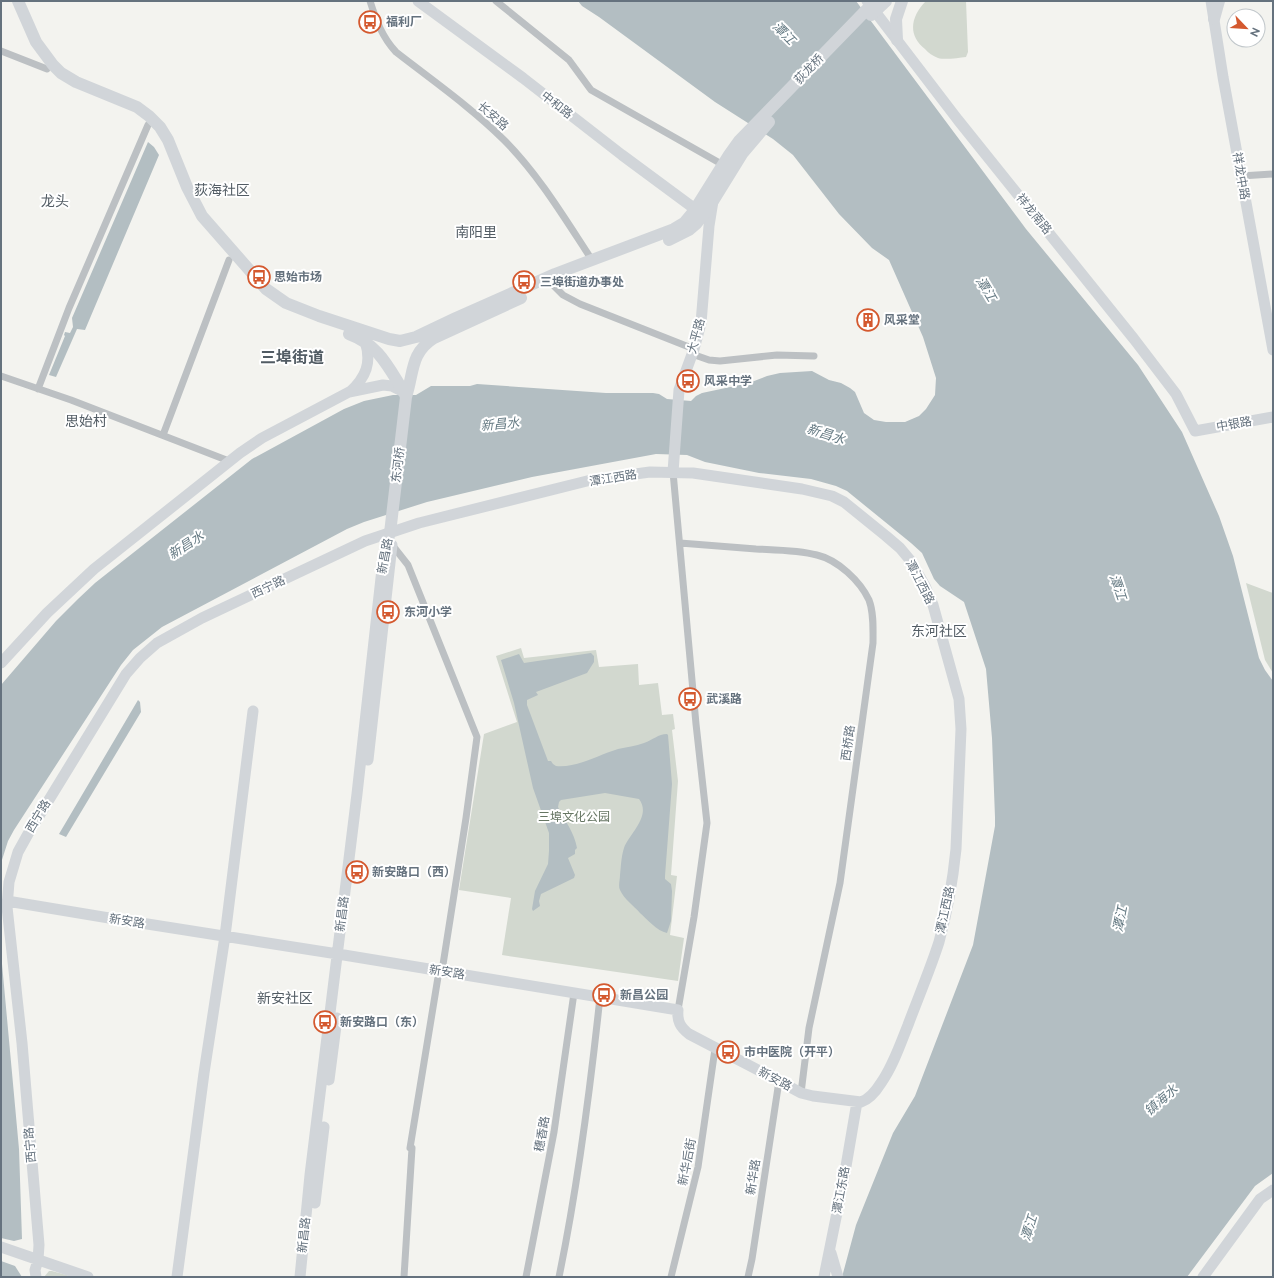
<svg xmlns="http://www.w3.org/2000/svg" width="1274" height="1278" font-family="Raleway,'Noto Sans SC',sans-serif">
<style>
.green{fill:#d2d8cf}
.water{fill:#b3bec2}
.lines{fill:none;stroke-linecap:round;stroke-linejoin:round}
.street{stroke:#bcc0c3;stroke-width:7}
.secondary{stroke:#d1d5d9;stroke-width:11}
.primary{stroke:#d1d5d9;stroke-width:12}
.labels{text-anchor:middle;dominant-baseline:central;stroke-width:4;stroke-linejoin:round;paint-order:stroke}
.poi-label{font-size:12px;font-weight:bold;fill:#65727e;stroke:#fff;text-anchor:start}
.street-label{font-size:12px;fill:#65727e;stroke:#fff}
.park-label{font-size:12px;fill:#667663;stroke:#fff}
.water-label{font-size:13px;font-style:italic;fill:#657a83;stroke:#fff}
.quarter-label{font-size:14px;fill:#525c64;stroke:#fff}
.district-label{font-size:16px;font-weight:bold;fill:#525c64;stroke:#fff}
</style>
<rect width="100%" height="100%" fill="#f3f3ef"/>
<path class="green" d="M926,1h40l2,51 -2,5c-8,1 -21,3 -28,1 -5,-2 -10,-5 -13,-9 -18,-14 -14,-33 1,-48z
M1246,583l27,10v80l-8,-13z
M521,648l3,10 72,-8 3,17 39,-3 1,21 19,-2 4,32 11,-1 2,15 -3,1 6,51 -7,94 6,1 -7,59 14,3 -6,43 -176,-26 9,-57 -52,-8 25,-156 33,-12 -21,-66z
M49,1271h3l22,6h-30z"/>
<path class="water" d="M578,1h278l170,228 112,136 44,67 37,84 14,40 26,102 6,12 8,11v492l-18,13 -68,91h-345l14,-52 37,-92 22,-37 58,-151 22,-119v-9l-3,-79 -6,-69 -22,-67 -24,-16 -6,-7 -12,-26 -11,-10 -64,-52 -11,-5 -25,-7 -52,-6 -54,-11 -18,-7 -31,-1 -124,23 -105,25 -63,20 -17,7 -185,98 -29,23 -12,15 -107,165 -6,11 -7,22v-178l55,-64 22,-22 17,-16 157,-124 92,-50 20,-8 29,-6h23l15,-9h39l7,-2 129,9h47l6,1 8,5 24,2 5,-5 6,-3 47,-10 18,-7 13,-3 32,-2 17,9 12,3 9,5 5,4 9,21 10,7 12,2h19l14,-6 7,-7 9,-14 1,-17 -13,-41 -34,-77 -17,-12 -33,-34 -46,-59 -20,-16 -58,-37 -116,-85 -17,-11z
M148,142l6,5 5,8 -74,175 -8,-1 -21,48 -7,-2 16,-39 -1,-1 1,-3 5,1 3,-6 -1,-9z
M591,653l3,3v6l-7,11 -51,19 2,3 -11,5v5l21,56h3l2,3 3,2c21,2 42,-11 62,-17 8,-2 18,-3 26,-6 9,-3 14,-9 23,-9l1,1 4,49 -7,92v3l6,5 1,7 -1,30 -4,12c-10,-2 -20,-14 -27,-20 -6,-7 -16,-14 -20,-23 -2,-4 0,-10 0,-15 1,-8 1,-18 4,-27 5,-14 28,-32 15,-49l-34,-6 -44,7 -2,2 -1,5c7,14 16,25 19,41l-2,2v4l-7,4 7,17 -1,3 -33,16 -2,7 1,5 -7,5 -1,-2 3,-18 13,-27 1,-13v-18l-16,-45 -19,-85 -13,-43 18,-6 5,9z
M138,700l2,2 1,10 -75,125 -7,-3z
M1,953l18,196 3,90 -8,2 -13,-3z
M1,1261l14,5 7,11h-21z"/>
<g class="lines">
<path class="street" d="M370,1c6,19 12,36 26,51 36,28 76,56 108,88 35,35 61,79 88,120
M496,1l73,59 22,30 134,76
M1,51l46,18
M1241,176l32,-2
M552,284l11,11 17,9 114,45
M692,354l17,6 11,1 57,-6 37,1
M1,376l70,24 158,61
M38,389l31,-81 79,-183
M163,435l66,-175
M673,472l23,252 11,99 -13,94 -16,93
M680,543c25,2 51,4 76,6 20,1 42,1 61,6 21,5 43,26 52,45 5,13 4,29 4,43l-33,240 -31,145 -8,65
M393,546l15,19 69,172 -11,81 -24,153
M410,1148l29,-177
M404,1277l8,-129
M526,1277l28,-145 20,-139
M559,1277c19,-92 31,-186 41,-280
M671,1277l27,-110 17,-118
M748,1277l4,-18 27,-178"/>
<path class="secondary" d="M418,1l105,77 99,77 73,54
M867,1l91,119 176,219 42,55 19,37 78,-14
M1211,1l12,76 50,273
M350,392c16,-15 22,-29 15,-51
M673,472l6,-82 15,-41 7,-26 8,-97 4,-25
M1,663l46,-50 47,-44 146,-116 22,-15 87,-46 34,-7 9,1 12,6
M368,760l24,-215
M7,901l96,16 241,38 334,55c-1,11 2,17 11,24l90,47 22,12 12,3 48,6c9,-3 15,-11 20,-19 12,-17 19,-38 27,-58 10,-27 22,-55 31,-83 8,-29 14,-63 17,-93l5,-120 -2,-30 -26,-94 -8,-19 -15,-26 -10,-12 -14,-12 -42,-34 -12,-6 -30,-7 -109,-16 -43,-1 -59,8 -172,43 -54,18 -163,77 -45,25 -17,15 -14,16 -98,160 -10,18 -9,30 -2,25 15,136 17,202 -1,15 -3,10 1,7
M329,1080l8,-62
M315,1203l9,-76
M1,1247l87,30
M831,1253l7,24
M177,1277l27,-204 21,-137 28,-225
M300,1277l10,-102 47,-381 25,-225 8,-36
M824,1277l20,-99 13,-76
M1203,1277l57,-78 13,-9"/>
<path class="primary" d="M18,1l18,41 17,23 8,8 15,9 61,25 12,9 11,11 8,13 19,47 15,29 64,73 20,14 33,13 70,23 11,2 16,-4 40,-19 99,-44 119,-45 10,-6 10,-12 35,-56 10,-14 136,-140
M871,15l15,-14
M1214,19l5,-18
M897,40l-1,-21 6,-18
M669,240l20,-10 7,-6 12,-15 34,-55 27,-32
M349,334c30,11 39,33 55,58l2,5
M390,533l16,-136c8,-24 4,-44 28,-59l87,-40"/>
</g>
<defs>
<g id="bus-ring" transform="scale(1.15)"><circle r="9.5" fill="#fff" stroke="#d4592f" stroke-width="1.5"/><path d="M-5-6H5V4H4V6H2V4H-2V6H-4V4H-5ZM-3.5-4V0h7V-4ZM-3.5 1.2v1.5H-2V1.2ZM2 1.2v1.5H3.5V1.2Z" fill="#d4592f"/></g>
<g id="building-ring" transform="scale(1.15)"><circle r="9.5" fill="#fff" stroke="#d4592f" stroke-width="1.5"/><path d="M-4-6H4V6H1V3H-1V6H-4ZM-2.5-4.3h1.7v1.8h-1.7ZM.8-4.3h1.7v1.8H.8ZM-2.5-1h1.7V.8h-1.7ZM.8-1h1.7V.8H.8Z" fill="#d4592f"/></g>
</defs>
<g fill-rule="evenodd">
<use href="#bus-ring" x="370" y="22"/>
<use href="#bus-ring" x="259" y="277"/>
<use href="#bus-ring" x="524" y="282"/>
<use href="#building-ring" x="868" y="320"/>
<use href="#bus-ring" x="688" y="381"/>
<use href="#bus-ring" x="388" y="612"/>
<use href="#bus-ring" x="690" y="699"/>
<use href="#bus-ring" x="357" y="872"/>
<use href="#bus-ring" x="604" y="995"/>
<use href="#bus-ring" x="325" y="1022"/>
<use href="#bus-ring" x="728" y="1052"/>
</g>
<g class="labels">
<g class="poi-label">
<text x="386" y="22">福利厂</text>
<text x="274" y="277">思始市场</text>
<text x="540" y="282">三埠街道办事处</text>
<text x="884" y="320">风采堂</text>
<text x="704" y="381">风采中学</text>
<text x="404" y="612">东河小学</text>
<text x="706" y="699">武溪路</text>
<text x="372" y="872">新安路口（西）</text>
<text x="620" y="995">新昌公园</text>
<text x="340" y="1022">新安路口（东）</text>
<text x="744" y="1052">市中医院（开平）</text>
</g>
<g class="street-label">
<text transform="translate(809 69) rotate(-46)">荻龙桥</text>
<text transform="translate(557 105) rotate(38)">中和路</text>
<text transform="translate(493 116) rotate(41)">长安路</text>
<text transform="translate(1241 176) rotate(80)">祥龙中路</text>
<text transform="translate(1034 214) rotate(51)">祥龙南路</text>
<text transform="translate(696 336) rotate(-75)">大平路</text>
<text transform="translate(1234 424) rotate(-10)">中银路</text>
<text transform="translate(398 465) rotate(-83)">东河桥</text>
<text transform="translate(613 478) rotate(-9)">潭江西路</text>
<text transform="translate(385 556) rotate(-79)">新昌路</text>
<text transform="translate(920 582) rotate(63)">潭江西路</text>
<text transform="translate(268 587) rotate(-25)">西宁路</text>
<text transform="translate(848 743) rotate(-82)">西桥路</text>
<text transform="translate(38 816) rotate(-59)">西宁路</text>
<text transform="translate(945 910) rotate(-78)">潭江西路</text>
<text transform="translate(342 914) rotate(-83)">新昌路</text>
<text transform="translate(127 921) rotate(9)">新安路</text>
<text transform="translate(447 972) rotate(9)">新安路</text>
<text transform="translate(775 1079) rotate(28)">新安路</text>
<text transform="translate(542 1134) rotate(-80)">穗香路</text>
<text transform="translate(30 1145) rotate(-95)">西宁路</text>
<text transform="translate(687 1162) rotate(-79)">新华后街</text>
<text transform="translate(753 1177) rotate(-81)">新华路</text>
<text transform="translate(841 1190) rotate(-80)">潭江东路</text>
<text transform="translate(304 1235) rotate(-84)">新昌路</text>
</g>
<g class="park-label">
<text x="574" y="817">三埠文化公园</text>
</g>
<g class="water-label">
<text transform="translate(784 33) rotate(45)">潭江</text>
<text transform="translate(986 289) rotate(59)">潭江</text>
<text transform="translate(500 424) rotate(-5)">新昌水</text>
<text transform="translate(826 434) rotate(18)">新昌水</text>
<text transform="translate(186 545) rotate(-33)">新昌水</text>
<text transform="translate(1118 587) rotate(71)">潭江</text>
<text transform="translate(1120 919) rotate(-79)">潭江</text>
<text transform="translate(1161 1100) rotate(-41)">镇海水</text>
<text transform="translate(1029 1228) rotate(-73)">潭江</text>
</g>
<g class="quarter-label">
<text x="222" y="190">荻海社区</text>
<text x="55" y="201">龙头</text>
<text x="476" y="232">南阳里</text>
<text x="86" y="421">思始村</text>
<text x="939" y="631">东河社区</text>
<text x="285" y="998">新安社区</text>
</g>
<g class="district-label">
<text x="292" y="357">三埠街道</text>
</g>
</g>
<rect width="1274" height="1278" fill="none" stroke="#65727e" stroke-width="4"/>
<g transform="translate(1246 28) rotate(115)"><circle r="19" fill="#ffffff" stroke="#c1c7cb"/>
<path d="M0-3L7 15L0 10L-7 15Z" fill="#d4592f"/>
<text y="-6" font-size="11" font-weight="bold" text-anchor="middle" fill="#65727e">N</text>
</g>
</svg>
